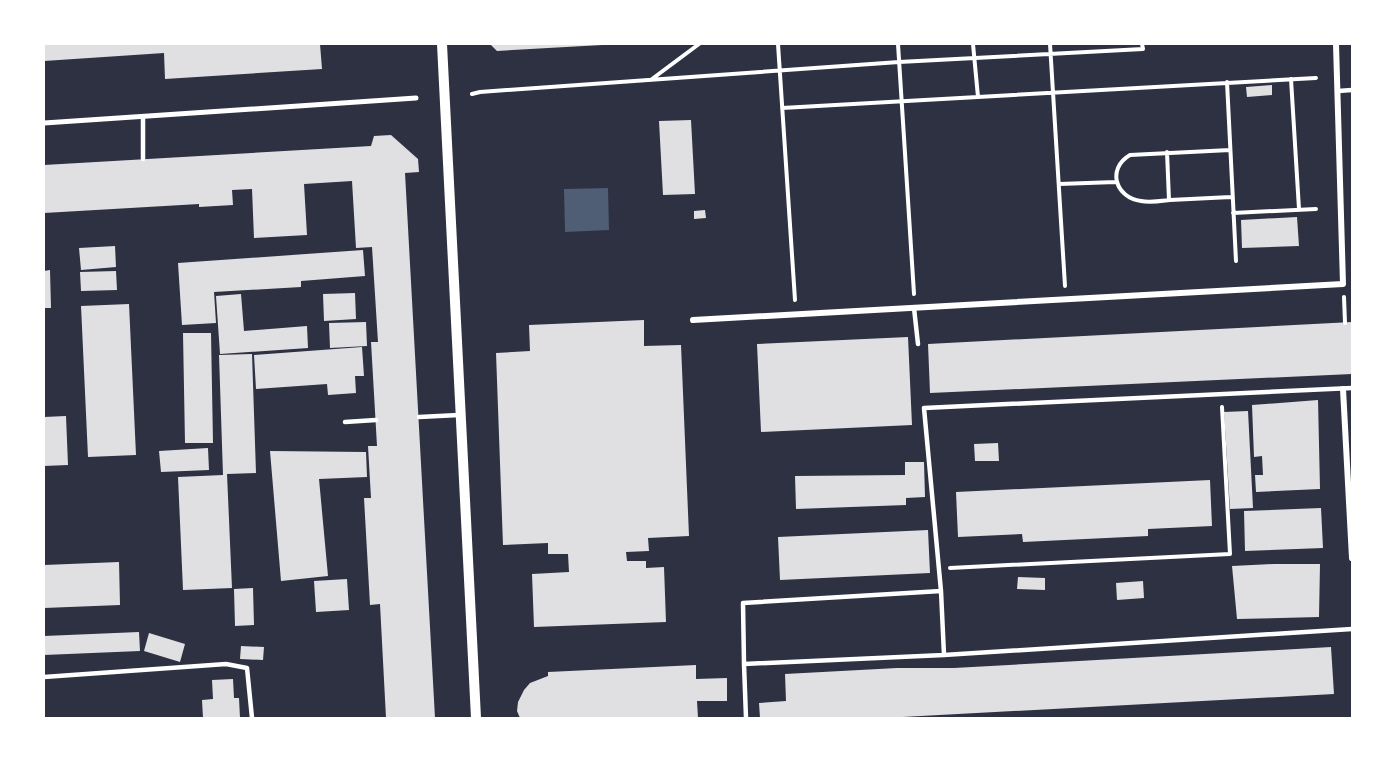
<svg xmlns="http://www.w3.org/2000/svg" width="1396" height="762" font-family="'IBM Plex Sans',sans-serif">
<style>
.water{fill:#4f5d75}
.building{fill:#e0e0e3}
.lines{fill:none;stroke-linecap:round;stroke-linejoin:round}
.path{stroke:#fff;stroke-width:4}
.service{stroke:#fff;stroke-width:4.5}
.pedestrian{stroke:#fff;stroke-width:5}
.minor{stroke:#fff;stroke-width:6}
.tertiary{stroke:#fff;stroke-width:10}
</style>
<rect width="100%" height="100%" fill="#2d3142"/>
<path class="water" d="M608,188l1,42 -44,2 -1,-43z"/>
<path class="building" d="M44,44h276l2,25 -157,10 -1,-26 -120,8z
M490,44h112v1l-105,6z
M1272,85v10l-25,2 -1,-10z
M691,120l4,74 -32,1 -4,-74z
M391,135l27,24 1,13 -14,1 30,545h-49l-6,-114 -10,1 -6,-107h7l-3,-52h9l-6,-104h7l-6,-95 -16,1 -4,-67 -48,3 3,51 -53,3 -2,-49 -20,1 1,15 -34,2v-3l-155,9v-48l327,-19 3,-10z
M705,210l1,8 -12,1v-8z
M1297,217l2,29 -57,2 -1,-28z
M115,246l1,21 -35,3 -2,-22z
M363,250l2,26 -64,5v6l-87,5 2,31 -34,2 -4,-62z
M50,270l1,38h-7v-37z
M116,271l1,19 -36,1 -1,-19z
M355,293l1,26 -32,2 -1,-27z
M241,294l3,37 63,-5 1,22 -88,6 -4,-58z
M129,304l7,151 -48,2 -7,-151z
M644,320v26l37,-1 8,191 -41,2 1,13 -23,1 1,9h19v7l18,-1 2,55 -132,5 -2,-53 37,-2 -1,-18h-20v-11l-45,2 -7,-192 34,-2 -1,-26z
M366,322l1,24 -37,2 -1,-25z
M1352,322v52l-422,19 -2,-49z
M183,333h28l2,110h-28z
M908,337l4,88 -151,7 -4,-88z
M362,347l2,29h-9l1,17 -28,2 -1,-11 -71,5 -2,-34z
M252,354l4,119 -29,1 5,114 -49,2 -5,-113 45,-2 -4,-120z
M1318,400l2,89 -64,3 -1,-17h8l-1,-19 -8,1 -2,-52z
M1248,411l5,97 -23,1 -6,-97z
M66,416l2,49 -24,1v-49z
M998,443l1,18h-24l-1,-17z
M208,448l1,22 -48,2 -2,-21z
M270,451l96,1 1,25 -48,2 9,97 -47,5z
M905,462h19l1,35 -19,1v7l-110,4 -1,-33 110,-1z
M1210,480l2,46 -64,3v7l-125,6 -1,-8 -64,3 -2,-45z
M1321,508l2,40 -78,3 -1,-40z
M928,530l2,43 -150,7 -2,-43z
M119,562l1,43 -76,3v-43z
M1274,564h46l-1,53 -82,2 -5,-53z
M1018,577l27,1v12l-28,-1z
M347,579l2,31 -33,2 -2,-31z
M1143,581l1,17 -27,2 -1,-17z
M253,588l1,37 -19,1 -1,-37z
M139,632l1,19 -96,4v-19z
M149,633l36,11 -5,18 -36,-11z
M241,646l23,1 -1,13 -23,-1z
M1331,647l3,47 -450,24h-124l-1,-15 27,-2 -1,-27 112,-6h57z
M696,665v14l31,-1v23h-30l1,17h-178l-3,-7 1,-9 6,-12 6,-7 18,-7v-4z
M233,679l1,19h5l1,20h-37l-1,-18 11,-1 -1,-19z"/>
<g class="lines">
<path class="path" d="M778,44l17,256
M898,44l16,250
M973,44l5,53
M1050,44l15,242
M652,79l47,-35
M1291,79l8,130
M1227,82l9,179
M472,94l8,-2 419,-30 244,-13 -1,-5
M782,108l534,-30
M1230,150l-100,5c-24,14 -14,43 11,46 9,2 20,0 29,-1 20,-1 41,-2 61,-3
M1167,152l2,48
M1059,184l57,-2
M1233,213l83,-4
M1344,297l1,26
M950,568l280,-14 -8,-147"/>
<path class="service" d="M1338,91l14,-1
M143,117v42
M914,308l4,36
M419,417l40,-2
M345,422l31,-2
M944,655l-3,-64 -17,-183 428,-20
M744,664l-1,-61 198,-12
M44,677l182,-13 21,4 5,50
M746,718l-2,-54 200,-9 408,-26"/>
<path class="pedestrian" d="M44,123l372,-25"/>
<path class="minor" d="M693,320l650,-36 -7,-240
M1343,389l9,169"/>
<path class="tertiary" d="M442,44l34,674"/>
</g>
<rect width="1396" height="762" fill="none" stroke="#ffffff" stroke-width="90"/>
</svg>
